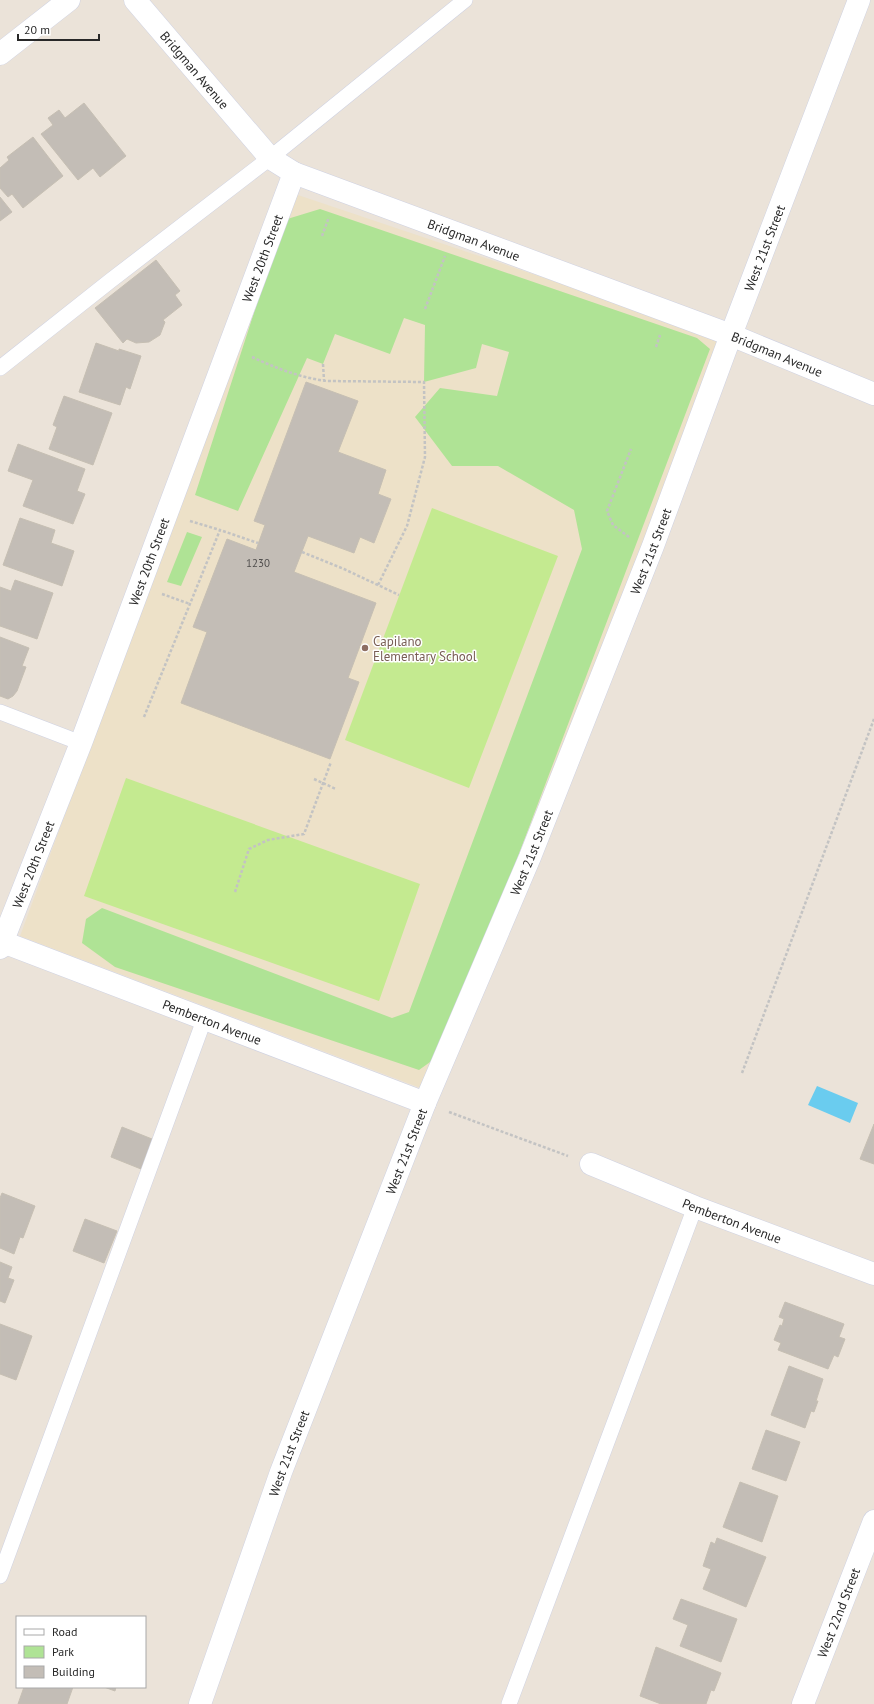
<svg xmlns="http://www.w3.org/2000/svg" width="874" height="1704" font-family="'PT Sans',sans-serif">
<style>
.education{fill:#ede1c8}
.green{fill:#afe395}
.pitch{fill:#c4ea90}
.water{fill:#6accef}
.building{fill:#c3bdb6;stroke:#c6bfb3}
.lines{fill:none;stroke-linecap:round;stroke-linejoin:round}
.lane-casing{stroke:#cfd2e2;stroke-width:16}
.street-casing{stroke:#cfd2e2;stroke-width:23}
.path{stroke:#c3c3c3;stroke-width:2.5;stroke-dasharray:3 2;stroke-linecap:butt}
.lane{stroke:#fff;stroke-width:15}
.street{stroke:#fff;stroke-width:22}
.education-dot{fill:#8d6e63;stroke:#fff;stroke-width:1.5}
.labels{text-anchor:middle;dominant-baseline:central;stroke-width:3;stroke-linejoin:round;paint-order:stroke}
.number-label{font-size:11px;fill:#4f4d4c}
.street-label{font-size:13px;fill:#282828;stroke:#fff}
.education-label{font-size:13px;fill:#785e54;stroke:#fff;text-anchor:start}
</style>
<rect width="100%" height="100%" fill="#ebe3d9"/>
<path class="education" d="M295,194l425,143 -7,23 -279,733 -414,-157z"/>
<path class="green" d="M320,209l377,129 13,11 -266,703 -25,18 -304,-103 -33,-24 4,-24 16,-11 290,110 17,-6 173,-463 -8,-39 -76,-44h-46l-37,-49 25,-29 57,8 12,-44 -27,-8 -6,24 -52,14 1,-57 -21,-7 -14,36 -55,-20 -12,30 -16,-6 -69,153 -43,-16 89,-275z
M187,532l15,5 -21,49 -14,-4z"/>
<path class="pitch" d="M432,508l126,48 -89,232 -124,-48z
M126,778l294,106 -41,117 -295,-105z"/>
<path class="water" d="M817,1086l41,17 -8,20 -42,-18z"/>
<path class="building" d="M84,103l42,53 -26,21 -7,-9 -15,12 -37,-46 12,-9 -5,-7 11,-8 6,8z
M33,137l30,39 -40,32 -11,-14 -4,3 -8,-9v-20l9,-8 -2,-3z
M0,197l12,15 -12,9z
M156,260l24,31 -5,4 7,10 -19,15 2,2 -5,13 -11,7 -13,1 -9,-4 -4,4 -28,-35z
M96,343l23,8v-2l22,7 -11,33 -4,-2 -6,18 -41,-13z
M306,382l52,19 -20,51 48,18 -8,24 13,5 -17,44 -14,-6 -6,16 -46,-17 -14,36 82,31 -28,75 11,4 -29,77 -149,-56 26,-71 -14,-5 34,-88 29,11 9,-25 -11,-4z
M64,396l48,17 -19,52 -44,-16 8,-22 -4,-2z
M18,444l67,25 -8,22 8,3 -12,30 -50,-18 10,-26 -25,-9z
M20,518l35,12 -4,13 23,8 -12,35 -59,-21z
M15,580l38,13 -16,46 -37,-13v-39l11,4z
M0,637l29,11 -7,18 4,1 -9,24 -4,5 -5,3 -8,-3z
M874,1124v40l-14,-5z
M122,1127l30,12 -11,30 -30,-12z
M2,1193l33,13 -12,32 -3,-1 -6,17 -14,-6v-50z
M85,1219l32,12 -13,32 -31,-12z
M0,1262l12,5 -4,11 6,2 -9,23 -5,-2z
M785,1302l59,22 -5,13 6,2 -7,18 -4,-2 -6,14 -50,-19 3,-7 -7,-3 6,-15 2,1 2,-7 -5,-2z
M0,1324l32,12 -16,44 -16,-6z
M789,1366l34,13 -7,22h2l-4,11 -3,-1 -6,17 -34,-13z
M766,1430l34,12 -14,39 -34,-12z
M740,1482l38,14 -16,46 -39,-15z
M717,1538l49,19 -20,50 -43,-18 8,-20 -8,-3 8,-24 4,2z
M681,1599l56,20 -16,43 -41,-16 8,-21 -15,-6z
M656,1647l65,26 -7,18 -3,-1 -5,14h-45l-21,-8z
M24,1687h49l-6,17h-49z
M104,1687h12l-1,4z"/>
<g class="lines">
<g class="lane-casing">
<path id="lane" d="M0,368l110,-87 160,-123 195,-158
M0,712l81,31
M0,1576l204,-556
M509,1704l186,-497"/>
</g>
<g class="street-casing">
<g id="street">
<path id="s1" d="M135,0l135,158 24,15 437,162 143,59"/>
<path d="M0,54l69,-54"/>
<path id="s2" d="M0,941l425,162"/>
<path id="s3" d="M0,948l81,-205 213,-570"/>
<path id="s4" d="M591,1164l104,43 179,67"/>
<path id="s5" d="M200,1704l81,-232 144,-369 105,-246 123,-311 78,-211 128,-335"/>
<path id="s6" d="M803,1704l71,-183"/>
</g>
</g>
<path class="path" d="M322,236l7,-19
M425,309l20,-53
M656,347l4,-12
M252,357c24,11 49,21 75,24l97,1 1,75 -18,69 -29,59
M323,364l1,16
M190,521l30,9
M629,537l-16,-12 -6,-14 24,-62
M302,552l42,17 55,26
M162,594l28,10
M144,717l76,-187 38,13
M314,779l22,10
M235,892l14,-43 19,-9 36,-6 27,-72
M742,1073l132,-354
M449,1112l119,44"/>
<use href="#lane" class="lane"/>
<use href="#street" class="street"/>
</g>
<circle class="education-dot" cx="365" cy="648" r="4"/>
<g class="labels">
<g class="number-label">
<text x="258" y="563">1230</text>
</g>
<g class="street-label">
<text stroke="none"><textPath href="#s1" startOffset="92">Bridgman Avenue</textPath></text>
<text stroke="none"><textPath href="#s1" startOffset="428">Bridgman Avenue</textPath></text>
<text stroke="none"><textPath href="#s5" startOffset="1562">West 21st Street</textPath></text>
<text stroke="none"><textPath href="#s3" startOffset="738">West 20th Street</textPath></text>
<text stroke="none"><textPath href="#s1" startOffset="752">Bridgman Avenue</textPath></text>
<text stroke="none"><textPath href="#s5" startOffset="1238">West 21st Street</textPath></text>
<text stroke="none"><textPath href="#s3" startOffset="414">West 20th Street</textPath></text>
<text stroke="none"><textPath href="#s5" startOffset="914">West 21st Street</textPath></text>
<text stroke="none"><textPath href="#s3" startOffset="90">West 20th Street</textPath></text>
<text stroke="none"><textPath href="#s2" startOffset="227">Pemberton Avenue</textPath></text>
<text stroke="none"><textPath href="#s5" startOffset="590">West 21st Street</textPath></text>
<text stroke="none"><textPath href="#s4" startOffset="152">Pemberton Avenue</textPath></text>
<text stroke="none"><textPath href="#s5" startOffset="266">West 21st Street</textPath></text>
<text stroke="none"><textPath href="#s6" startOffset="98">West 22nd Street</textPath></text>
</g>
<g class="education-label">
<text x="373" y="641">Capilano<tspan x="373" dy="15">Elementary School</tspan></text>
</g>
</g>
<rect x="16" y="1616" width="130" height="72" fill="#ffffff" stroke="#a9a9a9"/>
<rect x="24" y="1629" width="20" height="6" fill="#ffffff" stroke="#a9a9a9"/>
<text x="52" y="1636" font-size="12" fill="#282828">Road</text>
<rect x="24" y="1646" width="20" height="12" fill="#afe395" stroke="#a9a9a9"/>
<text x="52" y="1656" font-size="12" fill="#282828">Park</text>
<rect x="24" y="1666" width="20" height="12" fill="#c3bdb6" stroke="#a9a9a9"/>
<text x="52" y="1676" font-size="12" fill="#282828">Building</text>
<path d="M18 34v6h81v-6" fill="none" stroke="#282828" stroke-width="2"/>
<text x="24" y="34" font-size="12" fill="#282828" stroke="#ffffff" stroke-width="3" paint-order="stroke">20 m</text>
</svg>
